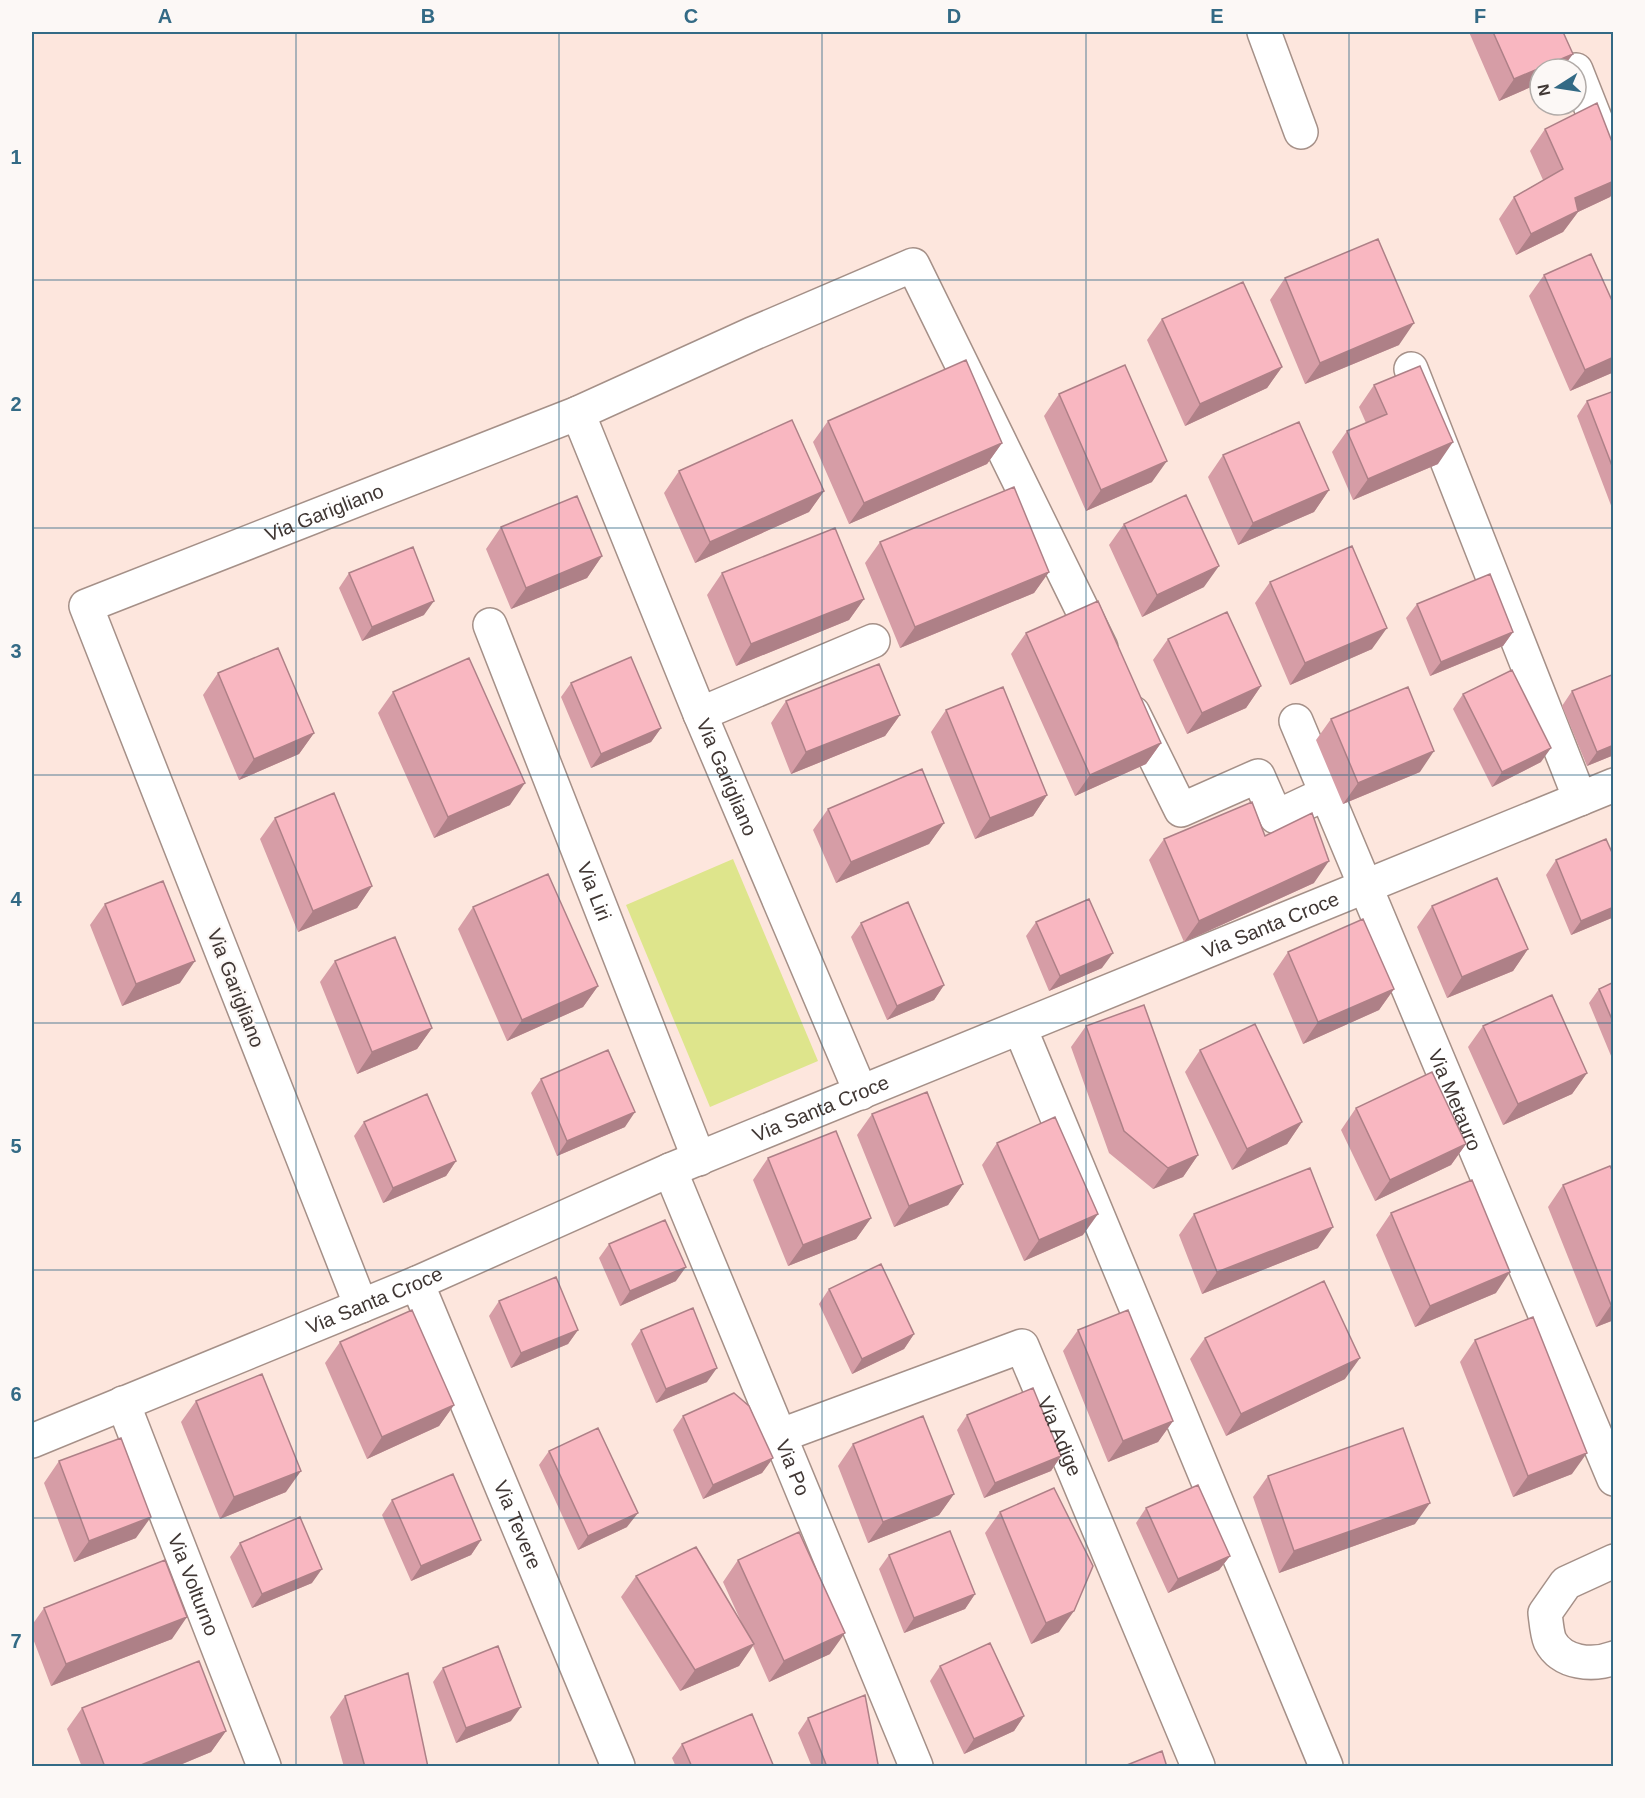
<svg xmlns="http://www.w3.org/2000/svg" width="1645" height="1798" font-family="Helvetica,sans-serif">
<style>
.green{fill:#dee58c}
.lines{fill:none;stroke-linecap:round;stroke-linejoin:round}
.minor-casing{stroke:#a59088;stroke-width:36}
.minor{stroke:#fff;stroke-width:33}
.wall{fill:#d69da6}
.shaded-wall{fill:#ae8087}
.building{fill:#f9b7c1;stroke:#ae8087;stroke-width:1.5}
.grid{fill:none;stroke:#336a85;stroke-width:1.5;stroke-opacity:0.55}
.labels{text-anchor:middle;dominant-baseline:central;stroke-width:4.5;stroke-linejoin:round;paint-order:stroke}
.street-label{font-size:20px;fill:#403734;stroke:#fcf8f6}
.neatline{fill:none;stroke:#336a85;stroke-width:2}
.grid-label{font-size:20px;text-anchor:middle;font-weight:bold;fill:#336a85}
</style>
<rect width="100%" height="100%" fill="#fde6dd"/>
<path class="green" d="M733,859l85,202 -108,46 -84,-202z"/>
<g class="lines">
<g class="minor-casing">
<g id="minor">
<path d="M1264,32l37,100"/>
<path d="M1576,70l38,96"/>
<path d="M1411,369l169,430"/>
<path d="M578,413l174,-79 161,-69 188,383"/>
<path id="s1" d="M490,625l209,534"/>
<path d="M1133,713l48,97 77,-34 18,41 51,-24"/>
<path d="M700,714l173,-73"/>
<path id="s2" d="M1296,721l318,758"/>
<path d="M1020,1028l306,738"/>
<path id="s3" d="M670,1170l246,596"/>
<path id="s4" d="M417,1283l201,483"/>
<path id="s5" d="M361,1306l-275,-700 492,-193 122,301 161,379"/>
<path id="s6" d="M123,1403l141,363"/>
<path id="s7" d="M779,1436l243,-90 176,420"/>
<path id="s8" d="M32,1441l385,-158 253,-113 944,-385"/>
<path d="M1614,1561l-48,22 -21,30c1,8 2,21 5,28 12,23 43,25 64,17"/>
</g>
</g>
<use href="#minor" class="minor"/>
</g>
<path class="wall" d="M1469,32h94l-23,37v14l-41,18z
M1545,129l69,18v45l-4,5 -32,15 -15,20 -47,23 -17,-36 15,-22 29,-17 -13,-29z
M1544,275l70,97 -44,19 -41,-95z
M1285,278l114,67 -94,39 -35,-84z
M1162,319l120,48 -15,21 -82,38 -38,-86z
M1374,385l64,79 -85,36 -21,-48 15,-21 19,-8 -7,-16z
M1614,391v116l-2,1 -35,-92 10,-15z
M1059,394l93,88 -66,29 -42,-95z
M828,421l174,22 -15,21 -138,60 -36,-82z
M1223,455l106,35 -15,22 -76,33 -30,-68z
M679,471l145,20 -15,21 -114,51 -31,-70z
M1124,524l80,63 -62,30 -33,-72z
M501,527l101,29 -15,22 -76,31 -25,-60z
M880,542l169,30 -15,21 -134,55 -35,-85z
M349,573l75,42 -62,26 -23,-53z
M722,573l142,26 -15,21 -113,46 -29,-71z
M1270,582l102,67 -82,36 -35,-82z
M1417,604l96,28 -10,14 -73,30 -24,-58z
M1026,633l135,110 -15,21 -71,32 -64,-142z
M1168,639l93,47 -15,22 -59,26 -34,-74z
M218,673l96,60 -15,21 -60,26 -36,-85z
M1614,674v81l-27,11 -25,-60 10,-15z
M571,683l90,45 -10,14 -60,26 -30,-71z
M393,692l117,113 -76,33 -56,-125z
M1463,694l78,68 -49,25 -39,-78z
M786,701l114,14 -15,21 -94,38 -20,-51z
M946,710l101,85 -14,21 -58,23 -44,-107z
M1331,719l89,53 -77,32 -27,-64z
M828,809l116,14 -15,21 -93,39 -23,-53z
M275,818l97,68 -15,22 -59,24 -38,-93z
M1265,836l49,47 -130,59 -35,-82 15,-21z
M1556,860l58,57 -43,18 -25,-60z
M105,904l75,79 -58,23 -32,-81z
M1432,906l96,43 -15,22 -66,27 -30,-71z
M473,907l125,79 -15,21 -76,34 -49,-112z
M1036,922l66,46 -53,23 -23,-55z
M861,923l83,62 -10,15 -47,20 -36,-83z
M1288,952l106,37 -15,21 -76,34 -30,-70z
M335,961l97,67 -15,21 -60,25 -37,-92z
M1614,982v81l-25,-60 10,-14z
M1086,1026l112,129 -15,22 -30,12 -44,-36 -38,-106z
M1483,1026l104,47 -15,21 -69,31 -35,-78z
M1200,1050l102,72 -15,22 -55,26 -47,-98z
M541,1079l84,48 -68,29 -26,-63z
M1356,1108l110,36 -15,21 -76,36 -34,-71z
M872,1114l91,70 -15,21 -54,22 -37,-92z
M364,1122l92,39 -10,15 -63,27 -29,-67z
M997,1143l86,92 -59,26 -42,-96z
M768,1158l103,60 -15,21 -68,27 -35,-86z
M1614,1174v146l-18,7 -48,-120 15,-22z
M1391,1213l105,80 -81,34 -39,-92z
M1194,1214l124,34 -116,46 -23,-59z
M609,1244l67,37 -56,25 -21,-48z
M829,1289l85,45 -10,15 -52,25 -33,-70z
M499,1301l79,29 -10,14 -57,24 -22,-52z
M641,1330l66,52 -51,21 -25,-59z
M1078,1330l95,91 -15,21 -50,20 -45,-111z
M1205,1338l140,41 -119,57 -36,-77z
M1475,1340l97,134 -59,23 -53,-135z
M340,1342l114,63 -15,21 -72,33 -42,-96z
M196,1401l90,91 -66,27 -39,-97z
M967,1415l94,41 -10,15 -67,27 -27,-68z
M683,1416l90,42 -11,15 -59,26 -30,-69z
M853,1444l101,50 -15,21 -71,28 -30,-77z
M549,1451l78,76 -49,23 -39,-85z
M59,1461l77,77 -62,24 -30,-79z
M1268,1476l147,48 -136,49 -26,-76z
M392,1500l89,40 -10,15 -60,26 -29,-66z
M1146,1508l84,48 -11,14 -51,23 -32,-70z
M1000,1512l59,120 -28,12 -46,-111z
M240,1543l72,40 -60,25 -22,-51z
M889,1555l86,39 -10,15 -61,24 -25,-64z
M738,1560l92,94 -61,28 -16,-36 -14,20 -59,25 -59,-94 15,-21 108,52 -21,-46z
M44,1608l128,31 -121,47 -19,-50v-11z
M940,1666l84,50 -10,15 -50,23 -34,-73z
M443,1668l68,53 -55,22 -23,-61z
M345,1696l83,71h-84l-14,-50z
M82,1708l144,23 -15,21 -36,15h-93l-15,-38z
M808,1718l70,46 -2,3h-64l-14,-34z
M682,1744l92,23h-98l-4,-9z"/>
<path class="shaded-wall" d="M1573,54l-11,15h-22v14l-41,18 15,-22z
M1614,181v11l-4,5 -32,15 -15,20 -47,23 15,-21 44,-36z
M1414,323l-15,22 -94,39 15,-21z
M1614,357v15l-44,19 15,-21z
M1282,367l-15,21 -82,38 15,-22z
M1453,442l-15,22 -85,36 15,-21z
M1002,443l-15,21 -138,60 15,-21z
M1167,461l-15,21 -66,29 15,-21z
M1329,490l-15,22 -76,33 15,-22z
M824,491l-15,21 -114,51 15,-21z
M602,556l-15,22 -76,31 15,-21z
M1219,566l-15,21 -62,30 15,-22z
M1049,572l-15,21 -134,55 15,-21z
M864,599l-15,21 -113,46 15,-22z
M434,601l-10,14 -62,26 10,-14z
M1387,628l-15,21 -82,36 15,-22z
M1513,632l-10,14 -73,30 11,-14z
M1261,686l-15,22 -59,26 15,-21z
M900,715l-15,21 -94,38 15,-22z
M661,728l-10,14 -60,26 10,-14z
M314,733l-15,21 -60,26 15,-21z
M1161,743l-15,21 -71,32 15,-21z
M1614,745v10l-27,11 10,-14z
M1551,748l-10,14 -49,25 10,-15z
M1434,751l-14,21 -77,32 15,-21z
M525,783l-15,22 -76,33 14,-21z
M1047,795l-14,21 -58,23 15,-21z
M944,823l-15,21 -93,39 15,-21z
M1329,861l-15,22 -130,59 15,-21z
M372,886l-15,22 -59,24 15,-21z
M1614,907v10l-43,18 10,-14z
M1528,949l-15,22 -66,27 15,-21z
M1113,953l-11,15 -53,23 11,-15z
M195,961l-15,22 -58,23 14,-22z
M944,985l-10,15 -47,20 10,-14z
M598,986l-15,21 -76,34 15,-21z
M1394,989l-15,21 -76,34 15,-22z
M432,1028l-15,21 -60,25 15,-22z
M1587,1073l-15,21 -69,31 15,-21z
M635,1112l-10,15 -68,29 10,-15z
M1302,1122l-15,22 -55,26 15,-21z
M1466,1144l-15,21 -76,36 15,-21z
M1198,1155l-15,22 -30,12 15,-21z
M456,1161l-10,15 -63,27 10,-15z
M963,1184l-15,21 -54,22 15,-21z
M1098,1214l-15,21 -59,26 15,-21z
M871,1218l-15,21 -68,27 15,-21z
M1333,1227l-15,21 -116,46 15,-22z
M686,1267l-10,14 -56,25 10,-15z
M1510,1272l-14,21 -81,34 15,-21z
M1611,1305h3v15l-18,7z
M578,1330l-10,14 -57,24 10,-15z
M914,1334l-10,15 -52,25 10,-15z
M1360,1358l-15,21 -119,57 15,-22z
M717,1368l-10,14 -51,21 10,-14z
M454,1405l-15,21 -72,33 15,-22z
M1173,1421l-15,21 -50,20 15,-21z
M1587,1453l-15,21 -59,23 15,-21z
M1061,1456l-10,15 -67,27 11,-15z
M773,1458l-11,15 -59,26 10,-14z
M301,1471l-15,21 -66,27 14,-22z
M954,1494l-15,21 -71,28 15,-21z
M1430,1503l-15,21 -136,49 15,-22z
M638,1513l-11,14 -49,23 10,-14z
M151,1517l-15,21 -62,24 15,-21z
M481,1540l-10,15 -60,26 10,-15z
M1230,1556l-11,14 -51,23 10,-14z
M322,1569l-10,14 -60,25 10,-14z
M975,1594l-10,15 -61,24 10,-15z
M1074,1611l-15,21 -28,12 15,-21z
M187,1617l-15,22 -121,47 15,-22z
M845,1633l-15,21 -61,28 15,-21z
M754,1644l-15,22 -59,25 15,-21z
M521,1707l-10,14 -55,22 10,-15z
M1024,1716l-10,15 -50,23 10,-15z
M226,1731l-15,21 -36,15h-39z"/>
<path class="building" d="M1493,32h70l10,22 -59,25z
M1597,103l17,44v34l-39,17 3,13 -47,23 -17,-37 49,-28 -18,-40z
M1378,239l36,84 -94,40 -35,-85z
M1591,254l23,51v52l-29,13 -41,-95z
M1243,282l39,85 -82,37 -38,-85z
M966,360l36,83 -138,60 -36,-82z
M1125,365l42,96 -66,29 -42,-96z
M1420,366l33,76 -85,37 -21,-48 40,-17 -13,-29z
M1614,391v80l-27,-70z
M792,420l32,71 -114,51 -31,-71z
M1299,422l30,68 -76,33 -30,-68z
M1014,487l35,85 -134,55 -35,-85z
M1186,495l33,71 -62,29 -33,-71z
M577,496l25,60 -76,32 -25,-61z
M835,528l29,71 -113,45 -29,-71z
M1352,546l35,82 -82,35 -35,-81z
M413,547l21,54 -62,26 -23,-54z
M1490,574l23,58 -72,30 -24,-58z
M1098,601l63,142 -71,32 -64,-142z
M1227,612l34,74 -59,27 -34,-74z
M278,648l36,85 -60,26 -36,-86z
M631,657l30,71 -60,26 -30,-71z
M469,658l56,125 -77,34 -55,-125z
M879,664l21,51 -94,37 -20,-51z
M1512,670l39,78 -49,24 -39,-78z
M1614,674v71l-17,7 -25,-61z
M1003,687l44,108 -57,23 -44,-108z
M1408,687l26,64 -76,32 -27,-64z
M922,769l22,54 -93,39 -23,-53z
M334,793l38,93 -59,25 -38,-93z
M1252,802l13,34 47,-23 17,48 -130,60 -35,-82z
M1606,839l8,18v50l-33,14 -25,-61z
M548,874l50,112 -76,34 -49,-113z
M1497,878l31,71 -66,28 -30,-71z
M163,881l32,80 -59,23 -31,-80z
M1089,899l24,54 -53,23 -24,-54z
M908,902l36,83 -47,21 -36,-83z
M1363,919l31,70 -76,33 -30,-70z
M395,937l37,91 -60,24 -37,-91z
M1614,982v42l-15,-35z
M1552,995l35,78 -69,31 -35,-78z
M1144,1005l54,150 -30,13 -44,-37 -38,-105z
M1255,1024l47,98 -55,27 -47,-99z
M608,1050l27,62 -68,29 -26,-62z
M1432,1072l34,72 -76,36 -34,-72z
M927,1092l36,92 -54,22 -37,-92z
M427,1094l29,67 -63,27 -29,-66z
M1055,1117l43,97 -59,26 -42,-97z
M836,1131l35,87 -68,27 -35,-87z
M1610,1166l4,8v131h-3l-48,-120z
M1310,1168l23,59 -116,45 -23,-58z
M1472,1180l38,92 -80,34 -39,-93z
M665,1220l21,47 -56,24 -21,-47z
M881,1264l33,70 -52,25 -33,-70z
M556,1277l22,53 -57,23 -22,-52z
M1324,1281l36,77 -119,56 -36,-76z
M693,1308l24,60 -51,21 -25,-59z
M412,1310l42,95 -72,32 -42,-95z
M1128,1310l45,111 -50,20 -45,-111z
M1533,1317l54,136 -59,23 -53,-136z
M262,1374l39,97 -67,26 -38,-96z
M1033,1388l28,68 -66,27 -28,-68z
M734,1393l15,13 24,52 -60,27 -30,-69z
M923,1416l31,78 -71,28 -30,-78z
M598,1428l40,85 -50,23 -39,-85z
M1403,1428l27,75 -136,48 -26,-75z
M121,1438l30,79 -62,24 -30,-80z
M453,1474l28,66 -60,26 -29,-66z
M1198,1485l32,71 -52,23 -32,-71z
M1054,1488l39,78 -19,45 -28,12 -46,-111z
M300,1517l22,52 -60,25 -22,-51z
M950,1531l25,63 -61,24 -25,-63z
M799,1532l46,101 -61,28 -46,-101z
M696,1547l58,97 -59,26 -59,-94z
M165,1560l22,57 -121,47 -22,-56z
M990,1643l34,73 -50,23 -34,-73z
M498,1646l23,61 -55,21 -23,-60z
M199,1661l27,70 -90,36h-31l-23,-59z
M408,1673l20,94h-63l-20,-71z
M865,1695l13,69 -6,3h-45l-19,-49z
M752,1714l22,53h-82l-10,-23z
M1162,1751l5,16h-45z"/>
<path class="grid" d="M296,32v1734M559,32v1734M822,32v1734M1086,32v1734M1349,32v1734M32,280h1582M32,528h1582M32,775h1582M32,1023h1582M32,1270h1582M32,1518h1582"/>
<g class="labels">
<g class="street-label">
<text stroke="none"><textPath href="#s5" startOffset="1008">Via Garigliano</textPath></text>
<text stroke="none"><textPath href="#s5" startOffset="1674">Via Garigliano</textPath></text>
<text stroke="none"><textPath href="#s1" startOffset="286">Via Liri</textPath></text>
<text stroke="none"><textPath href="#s8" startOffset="1342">Via Santa Croce</textPath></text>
<text transform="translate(236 988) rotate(69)">Via Garigliano</text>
<text stroke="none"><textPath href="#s2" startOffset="411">Via Metauro</textPath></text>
<text stroke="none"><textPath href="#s8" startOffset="856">Via Santa Croce</textPath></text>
<text stroke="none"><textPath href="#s8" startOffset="370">Via Santa Croce</textPath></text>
<text stroke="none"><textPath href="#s7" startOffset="357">Via Adige</textPath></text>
<text stroke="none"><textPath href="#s3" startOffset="322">Via Po</textPath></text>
<text stroke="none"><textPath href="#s4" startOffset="262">Via Tevere</textPath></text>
<text stroke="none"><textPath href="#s6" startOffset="195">Via Volturno</textPath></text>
</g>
</g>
<rect width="1645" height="1798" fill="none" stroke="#fcf8f6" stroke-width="66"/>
<g transform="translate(1558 87) rotate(258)"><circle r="28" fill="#fcf8f6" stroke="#b1aba8" stroke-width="1.5"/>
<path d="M0-4.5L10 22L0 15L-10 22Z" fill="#336a85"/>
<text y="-9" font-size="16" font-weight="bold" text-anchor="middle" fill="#403734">N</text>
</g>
<rect x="33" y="33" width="1579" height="1732" class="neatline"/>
<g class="grid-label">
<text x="165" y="23">A</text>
<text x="428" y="23">B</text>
<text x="691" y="23">C</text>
<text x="954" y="23">D</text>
<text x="1217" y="23">E</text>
<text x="1480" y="23">F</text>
<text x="16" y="164">1</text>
<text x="16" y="411">2</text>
<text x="16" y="658">3</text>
<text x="16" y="906">4</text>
<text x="16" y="1153">5</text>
<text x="16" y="1401">6</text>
<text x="16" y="1648">7</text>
</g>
</svg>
